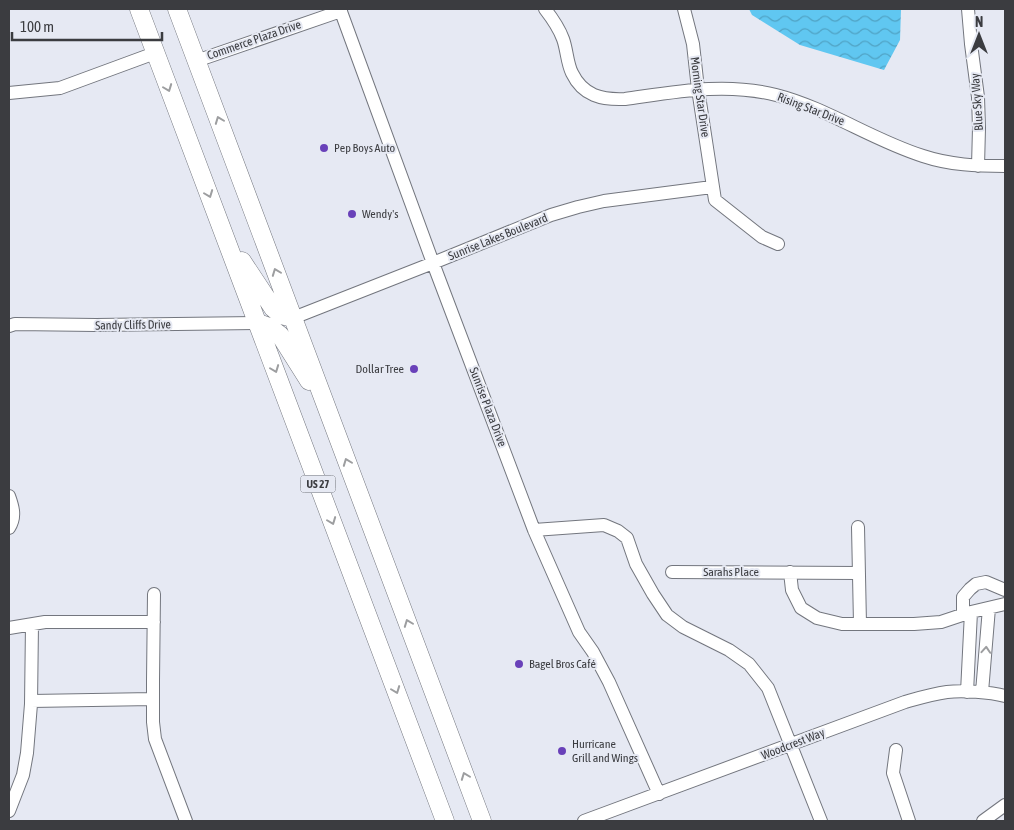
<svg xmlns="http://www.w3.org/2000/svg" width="1014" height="830" font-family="'Asap Condensed',sans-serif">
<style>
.water{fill:url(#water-waves)}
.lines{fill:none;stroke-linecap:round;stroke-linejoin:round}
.minor-casing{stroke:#73767e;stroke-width:14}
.highway-casing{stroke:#73767e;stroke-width:19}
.minor{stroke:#fff;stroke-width:12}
.highway{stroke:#fff;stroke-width:18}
.oneway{stroke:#9d9ea0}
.poi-dot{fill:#6941b9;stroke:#e6e9f3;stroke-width:2}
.labels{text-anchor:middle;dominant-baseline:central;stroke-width:4;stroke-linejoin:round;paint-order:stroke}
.shield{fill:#e6e9f3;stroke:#6e7076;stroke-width:1}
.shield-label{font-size:11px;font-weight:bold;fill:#3b3c40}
.street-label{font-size:12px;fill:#3b3c40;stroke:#e6e9f3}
.poi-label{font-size:12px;fill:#3b3c40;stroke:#e6e9f3;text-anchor:start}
</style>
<defs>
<pattern id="water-waves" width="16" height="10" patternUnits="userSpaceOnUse" patternTransform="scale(1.25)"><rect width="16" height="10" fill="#60c7f1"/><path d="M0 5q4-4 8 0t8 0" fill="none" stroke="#50a3c5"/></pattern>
</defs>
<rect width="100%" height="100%" fill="#e6e9f3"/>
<path class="water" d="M749,9h152l-1,31 -16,30 -84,-25 -48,-30z"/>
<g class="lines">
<g class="minor-casing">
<path id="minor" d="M340,9l93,254 101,267 45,102 14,20 16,30 50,112
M545,9c7,9 14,19 18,30 4,11 4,24 9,34 11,23 30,27 53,26 50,-7 100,-17 151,-4 51,13 96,45 147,61 27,9 54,10 82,10
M684,9l9,35 5,45 17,111 47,37 16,7
M968,9l3,35 7,53 1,31 -1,38
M196,61l145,-50
M9,93l51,-5 95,-35
M293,318l140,-55 118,-48 27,-8 26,-6 108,-14
M9,326l6,-2 81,1 162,-2
M9,496c4,11 7,21 0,32
M858,527l2,97
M534,530l70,-5 14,6 9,7 9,26 17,30 14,21 16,12 46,23 20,14 19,24 53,133
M672,572l187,1
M790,572l2,18 9,18 16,10 25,6h72l27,-2 30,-10 34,-8
M154,594l-1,86v42l2,17 31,82
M963,615v-18l7,-8 6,-5 10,-2 19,8
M9,628l36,-6h109
M967,692l4,-80
M982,692l7,-84
M31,701l122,-2
M896,750l-3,23 16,48
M9,811l14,-36 4,-22 4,-49 1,-80
M584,821l321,-119c14,-4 27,-8 42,-10 15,-2 43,0 58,4
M983,821l22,-16"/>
</g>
<g class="highway-casing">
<path id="highway" d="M139,9l306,812
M177,9l305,812
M242,261l31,47 8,7 12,3
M258,323l11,4 11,8 29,46"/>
</g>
<use href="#minor" class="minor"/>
<use href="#highway" class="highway"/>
</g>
<defs><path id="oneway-chevron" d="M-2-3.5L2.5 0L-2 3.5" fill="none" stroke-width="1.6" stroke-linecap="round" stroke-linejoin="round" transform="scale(1.25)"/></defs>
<g class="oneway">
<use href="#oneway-chevron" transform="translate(168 88) rotate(69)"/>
<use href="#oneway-chevron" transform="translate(219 120) rotate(-111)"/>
<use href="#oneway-chevron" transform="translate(209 194) rotate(69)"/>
<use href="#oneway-chevron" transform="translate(276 272) rotate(-111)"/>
<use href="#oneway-chevron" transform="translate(275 369) rotate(69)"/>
<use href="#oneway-chevron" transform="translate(347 462) rotate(-111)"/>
<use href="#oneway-chevron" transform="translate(332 521) rotate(69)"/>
<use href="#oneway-chevron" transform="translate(408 623) rotate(-111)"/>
<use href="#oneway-chevron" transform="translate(986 650) rotate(-86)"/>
<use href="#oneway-chevron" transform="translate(396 690) rotate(69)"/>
<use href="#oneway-chevron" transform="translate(465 776) rotate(-111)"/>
</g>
<g class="poi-dot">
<circle cx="324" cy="148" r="5"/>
<circle cx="352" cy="214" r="5"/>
<circle cx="414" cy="369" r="5"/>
<circle cx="519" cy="664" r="5"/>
<circle cx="562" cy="751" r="5"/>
</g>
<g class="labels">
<rect class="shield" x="300.5" y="475.5" width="35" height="17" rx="4"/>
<g class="shield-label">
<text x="318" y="484">US 27</text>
</g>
<g class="street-label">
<text transform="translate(254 40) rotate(-19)">Commerce Plaza Drive</text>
<text transform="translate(700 97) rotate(82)">Morning Star Drive</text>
<text transform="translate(977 102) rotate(-94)">Blue Sky Way</text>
<text transform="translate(811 109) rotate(21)">Rising Star Drive</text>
<text transform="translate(498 237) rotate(-22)">Sunrise Lakes Boulevard</text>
<text transform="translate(133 325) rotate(-1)">Sandy Cliffs Drive</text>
<text transform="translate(488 407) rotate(69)">Sunrise Plaza Drive</text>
<text x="731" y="572">Sarahs Place</text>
<text transform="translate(793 744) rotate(-21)">Woodcrest Way</text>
</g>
<g class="poi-label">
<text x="334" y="148">Pep Boys Auto</text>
<text x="362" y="214">Wendy's</text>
<text x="404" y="369" text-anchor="end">Dollar Tree</text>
<text x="529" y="664">Bagel Bros Café</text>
<text x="572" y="744">Hurricane<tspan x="572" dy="14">Grill and Wings</tspan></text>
</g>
</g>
<rect width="1014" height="830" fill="none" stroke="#3b3c40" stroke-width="20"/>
<g transform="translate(979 35)" stroke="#e6e9f3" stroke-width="4" paint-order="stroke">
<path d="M0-4L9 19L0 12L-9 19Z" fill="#3b3c40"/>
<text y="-8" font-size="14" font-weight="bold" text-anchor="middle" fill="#3b3c40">N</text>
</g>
<path d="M12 32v8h150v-8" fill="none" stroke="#3b3c40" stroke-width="2.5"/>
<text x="20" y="32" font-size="15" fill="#3b3c40" stroke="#e6e9f3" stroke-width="4" paint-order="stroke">100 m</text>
</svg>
